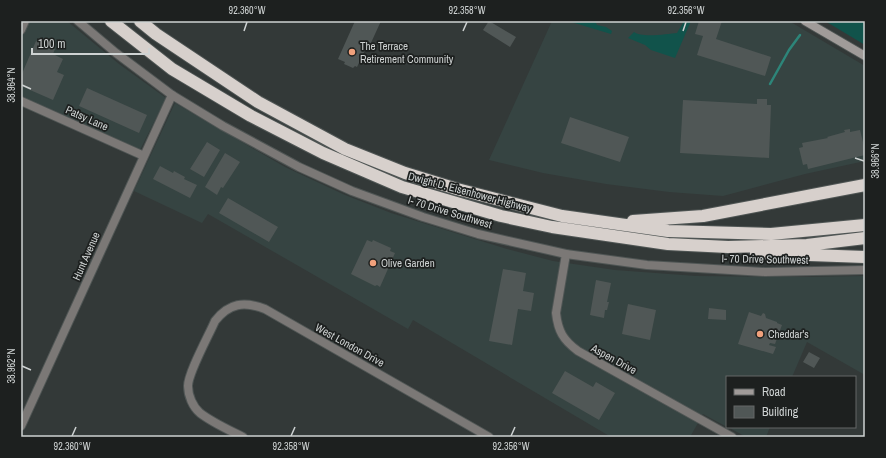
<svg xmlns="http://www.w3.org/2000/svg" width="886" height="458" font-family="'Archivo Narrow',sans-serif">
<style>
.built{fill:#364442}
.green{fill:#11534b}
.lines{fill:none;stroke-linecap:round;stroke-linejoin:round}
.stream{stroke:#2d8579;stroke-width:2.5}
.building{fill:#505756}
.minor-casing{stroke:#4f5554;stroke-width:10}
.tertiary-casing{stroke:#4f5554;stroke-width:10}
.secondary-casing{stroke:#4f5554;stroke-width:10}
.motorway-casing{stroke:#4f5554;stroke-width:14}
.minor{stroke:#7b7876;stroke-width:8}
.tertiary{stroke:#7b7876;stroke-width:8}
.secondary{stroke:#a09b99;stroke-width:8}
.motorway{stroke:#d7d0cc;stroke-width:12}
.ticks{fill:none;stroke:#ced2d2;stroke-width:1.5}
.poi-dot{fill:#f1a17c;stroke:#1d201f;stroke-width:1.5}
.labels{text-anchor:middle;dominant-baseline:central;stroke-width:3.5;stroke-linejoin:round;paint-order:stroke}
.poi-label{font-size:11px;fill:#ced2d2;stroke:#1d201f;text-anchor:start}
.street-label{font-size:11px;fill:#ced2d2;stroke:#1d201f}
.neatline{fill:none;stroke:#ced2d2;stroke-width:1.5}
.ticks-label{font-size:10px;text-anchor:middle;fill:#ced2d2}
</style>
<rect width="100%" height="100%" fill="#333938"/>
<path class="built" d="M21,21h46l52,43 47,34 -27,54 -118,-55z
M552,21h237l76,45v95l-60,13 -82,22 -54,-4 -63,-8 -63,-11 -54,-13z
M175,103l110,64 60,28 46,18 116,36 46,12 62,9 81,6 107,1 62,-1v99l-58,-33 -15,35h-65v50l-24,-13 -13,23h-79l-198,-117 -5,9 -200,-115 -6,9 -68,-32z
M728,427h42l-4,10h-20z"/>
<path class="green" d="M568,21h27l2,4 9,2 6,4 -1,3z
M684,21h7l-16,37 -24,-8 -6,-5 -17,-7 6,-6c7,6 34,2 43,1z
M825,21h40v24z"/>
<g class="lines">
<path class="stream" d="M770,84l19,-34 11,-15"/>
</g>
<path class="building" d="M355,21h26l-11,24 -2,-1 -11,23 -2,-1 -2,2 -9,-4 1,-2 -7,-3z
M489,21l27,16 -6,10 -27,-17z
M699,21h23l-6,18 55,18 -6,19 -68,-21 6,-19 -8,-2z
M36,41l19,8 -2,5 10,5 -6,13 7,3 -11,25 -32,-14v-10z
M87,88l60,27 -8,18 -60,-27z
M757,99h10v6h4l-2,53 -89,-5 3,-53 74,4z
M570,117l59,20 -9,25 -59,-19z
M850,129v3l10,-2 5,20v5l-57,14 -1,-5 -4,1 -4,-17 4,-1 -1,-4 26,-5 -1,-1 18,-5 -1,-2z
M207,142l13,8 -16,27 -14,-8z
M225,153l15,9 -17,26 -2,-1 -4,8 -12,-8z
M160,166l13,7 1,-2 11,6 -1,2 13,6 -7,13 -37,-19z
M228,198l50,29 -9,15 -50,-29z
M367,240l5,2 1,-2 18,8 -1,3 5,2 -15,34 -3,-2 -2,1 -24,-12z
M503,269l23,4 -3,18 11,2 -3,18 -13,-2 -6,36 -23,-4z
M596,280l15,3 -4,19h2l-2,8h-2l-1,8 -14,-3z
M628,304l28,6 -6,30 -28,-6z
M709,308l17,2v10l-18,-1z
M749,312l12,4 2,-3 2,1 1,4 11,4v1l5,2 -7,19 -5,-1 -1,2 7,2 -3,7 -35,-10z
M809,352l11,6 -6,10 -11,-6z
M565,371l28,16 3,-5 19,11 -16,27 -47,-27z"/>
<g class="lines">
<g class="minor-casing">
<path id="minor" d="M21,30l4,-9
M21,101l123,55
M566,254l-10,59c2,18 7,27 22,38l154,86
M21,426l151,-331
M243,437c-14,-7 -30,-14 -43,-24 -7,-6 -12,-17 -12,-27 0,-13 21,-51 27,-65 14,-18 29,-20 50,-12l224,128"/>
</g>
<g class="tertiary-casing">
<path id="tertiary" d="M78,21l38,32 56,42 51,31 76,41 53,24 71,26 55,17 88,20 81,11 118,7 100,-2"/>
</g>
<g class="secondary-casing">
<path id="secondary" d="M805,21l60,35"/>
</g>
<g class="motorway-casing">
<path id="motorway" d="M111,21l61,48 79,47 72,37 79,34 99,29 51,11 116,17 60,3 79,-2 58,-7
M140,21l16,13 102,68 87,47 60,24 52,16 105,27 106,15 103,3 94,-9
M633,221l70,-5 162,-31
M756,253l109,4"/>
</g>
<use href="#minor" class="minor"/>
<use href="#tertiary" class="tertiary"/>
<use href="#secondary" class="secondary"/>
<use href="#motorway" class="motorway"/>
</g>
<path class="ticks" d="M244,31l3,-9M463,31l4,-9M683,31l3,-9M22,85l9,4M855,158l9,3M22,366l9,4M72,436l4,-9M291,436l4,-9M511,436l4,-9"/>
<g class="poi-dot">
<circle cx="352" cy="52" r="4"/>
<circle cx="373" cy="263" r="4"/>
<circle cx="760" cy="334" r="4"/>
</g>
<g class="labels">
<g class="poi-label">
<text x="360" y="46">The Terrace<tspan x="360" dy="13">Retirement Community</tspan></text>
<text x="381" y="263">Olive Garden</text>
<text x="768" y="334">Cheddar's</text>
</g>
<g class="street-label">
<text transform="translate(87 118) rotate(24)">Patsy Lane</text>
<text transform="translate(470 192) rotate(15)">Dwight D. Eisenhower Highway</text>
<text transform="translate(450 212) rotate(17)">I- 70 Drive Southwest</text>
<text transform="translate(86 256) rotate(-66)">Hunt Avenue</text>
<text transform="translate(765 259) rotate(1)">I- 70 Drive Southwest</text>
<text transform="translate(350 345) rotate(29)">West London Drive</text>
<text transform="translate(614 359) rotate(29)">Aspen Drive</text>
</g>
</g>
<rect width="886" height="458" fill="none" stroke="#1d201f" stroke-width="44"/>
<rect x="726" y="376" width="130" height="52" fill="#1d201f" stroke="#646767"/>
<rect x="734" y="389" width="20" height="6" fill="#a09b99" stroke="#646767"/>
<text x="762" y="396" font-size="12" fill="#ced2d2">Road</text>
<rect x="734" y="406" width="20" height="12" fill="#505756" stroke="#646767"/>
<text x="762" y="416" font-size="12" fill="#ced2d2">Building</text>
<path d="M32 48v6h117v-6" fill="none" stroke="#ced2d2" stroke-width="2"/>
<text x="38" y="48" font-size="12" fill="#ced2d2" stroke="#1d201f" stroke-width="3" paint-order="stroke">100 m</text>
<rect x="22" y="22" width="842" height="414" class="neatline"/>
<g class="ticks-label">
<text x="247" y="14">92.360°W</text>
<text x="467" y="14">92.358°W</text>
<text x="686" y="14">92.356°W</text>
<text transform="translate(11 85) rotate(-90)" y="4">38.964°N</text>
<text transform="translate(875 161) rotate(-90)" y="4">38.966°N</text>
<text transform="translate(11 366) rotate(-90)" y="4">38.962°N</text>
<text x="72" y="450">92.360°W</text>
<text x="291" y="450">92.358°W</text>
<text x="511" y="450">92.356°W</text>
</g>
</svg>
